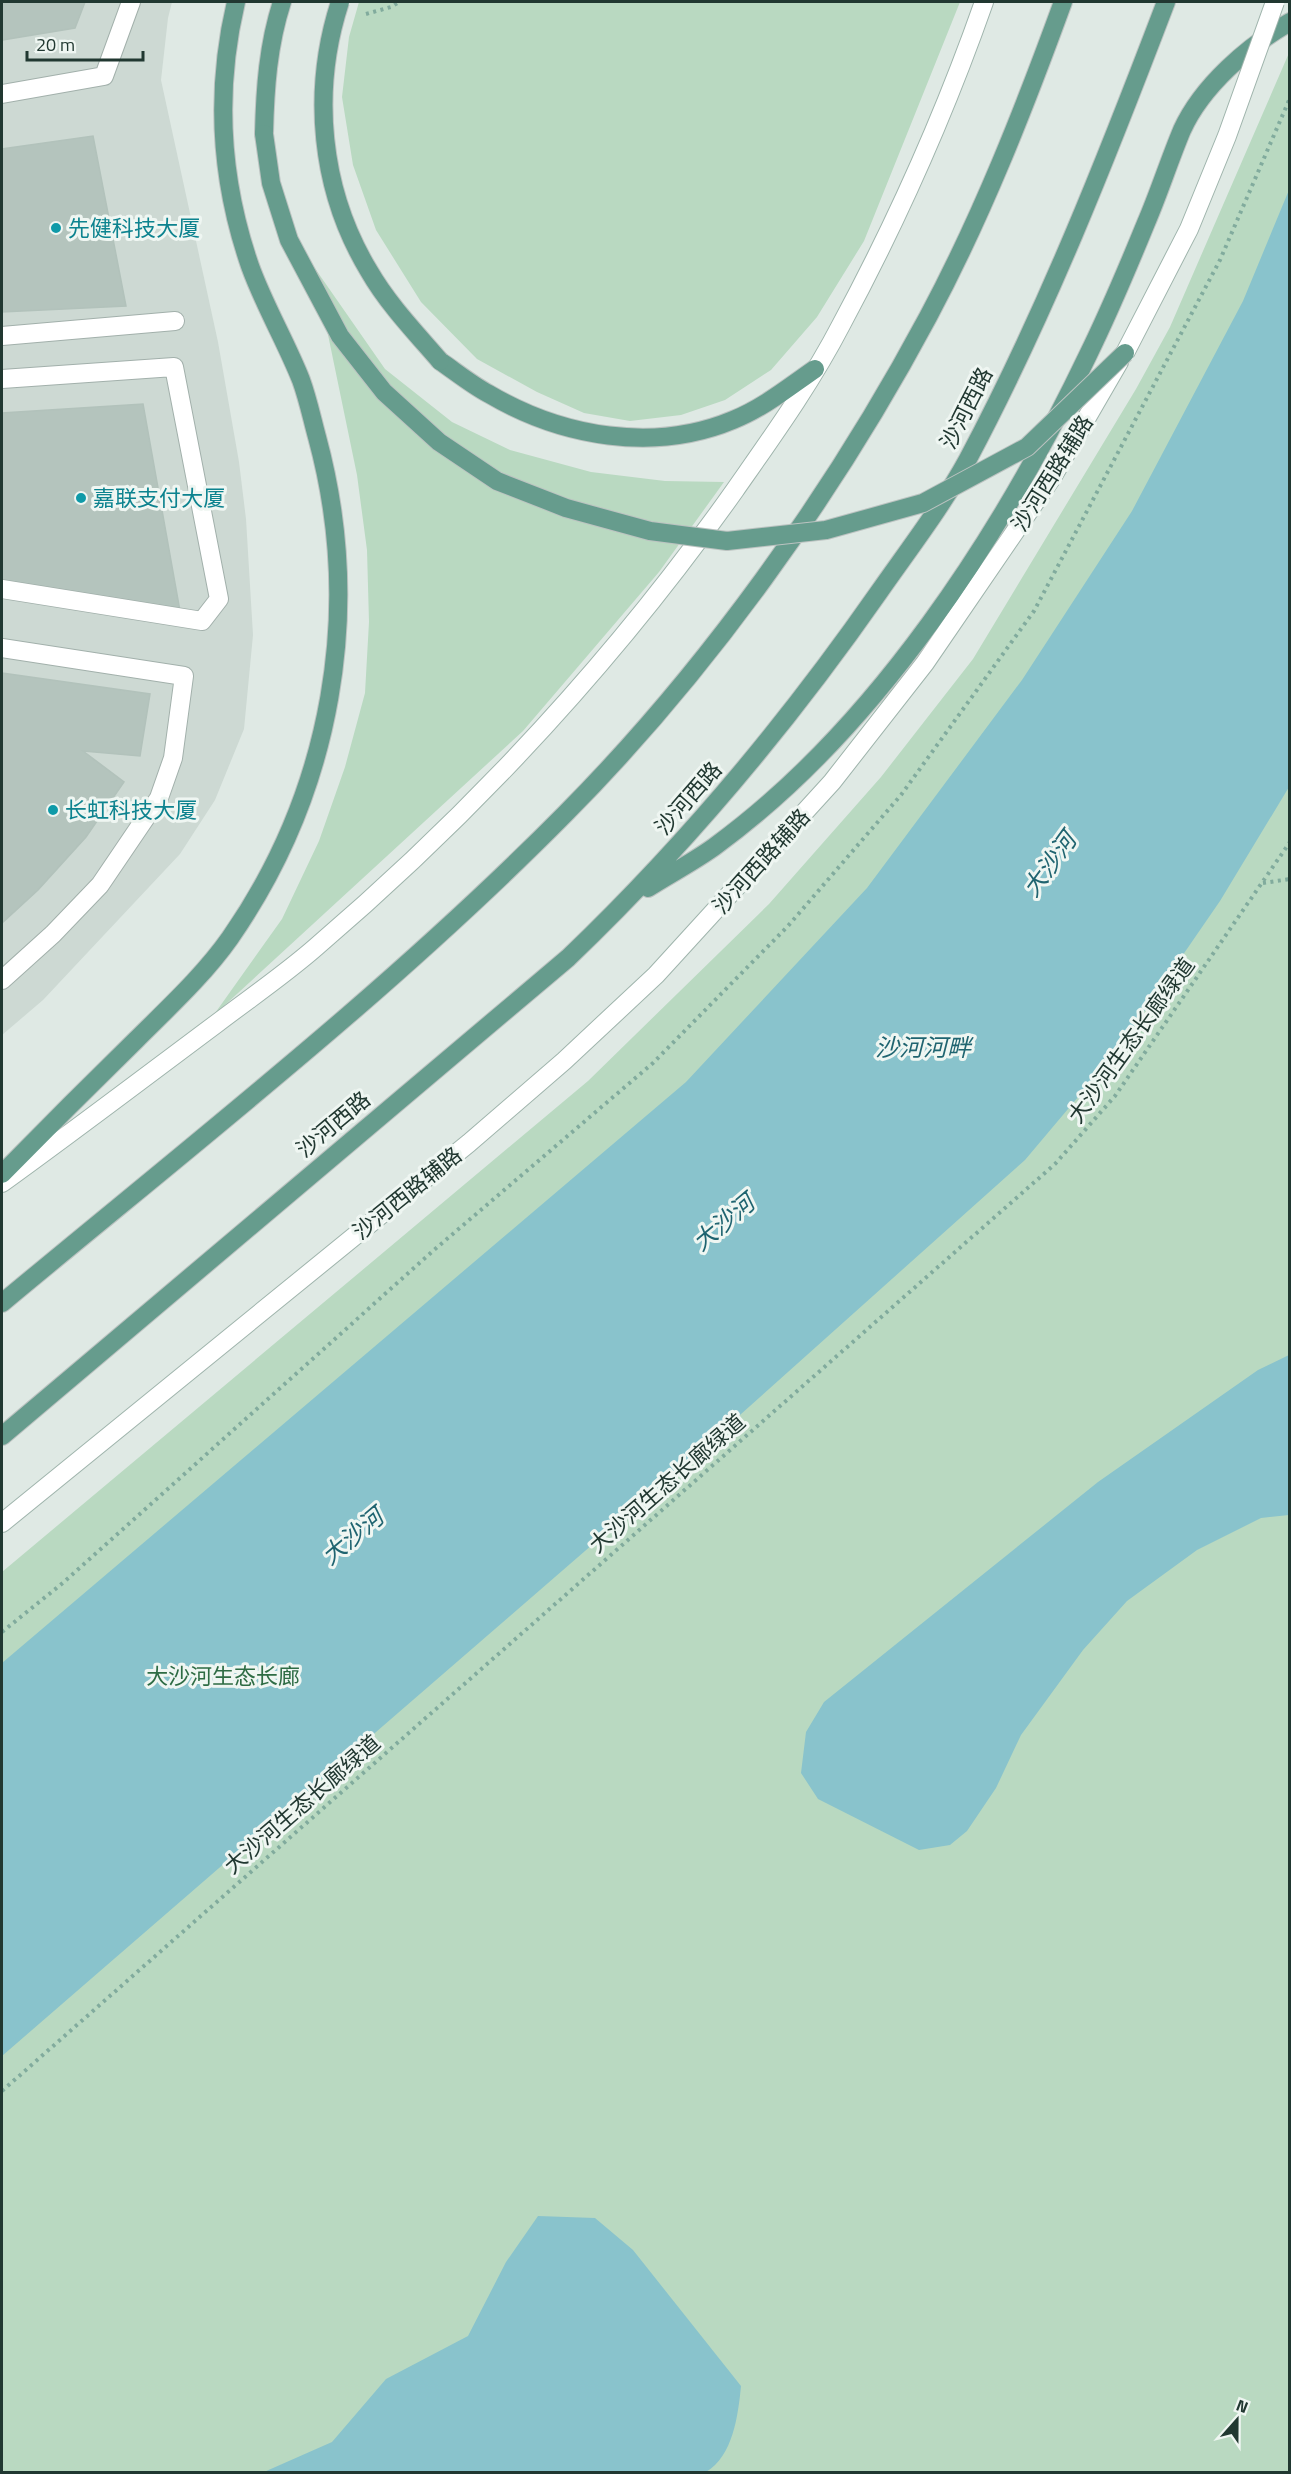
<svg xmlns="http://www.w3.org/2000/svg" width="1291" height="2474" font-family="'Titillium Web','Noto Sans SC',sans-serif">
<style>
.built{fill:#cdd9d3}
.green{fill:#b9d9c1}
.water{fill:#89c3cc}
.building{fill:#b4c4bd;stroke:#b2c2bb;stroke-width:1.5}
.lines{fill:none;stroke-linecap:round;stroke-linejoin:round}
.lane-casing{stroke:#a2b0ab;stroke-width:20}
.secondary-casing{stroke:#9fb4ac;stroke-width:20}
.primary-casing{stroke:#bcc3c1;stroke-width:20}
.path{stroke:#81ab9d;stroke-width:4;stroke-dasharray:3 4.5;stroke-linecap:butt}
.lane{stroke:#fff;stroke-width:18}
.secondary{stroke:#fff;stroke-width:18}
.primary{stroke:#669c8d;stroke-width:18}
.secondary-bridge-casing{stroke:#9fb4ac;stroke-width:20;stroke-linecap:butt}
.primary-bridge-casing{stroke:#bcc3c1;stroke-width:20;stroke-linecap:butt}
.secondary-bridge{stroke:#fff;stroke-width:18}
.primary-bridge{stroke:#669c8d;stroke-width:18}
.culture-dot{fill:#0f9aa8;stroke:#eff6f2;stroke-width:2}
.labels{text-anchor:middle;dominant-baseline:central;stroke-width:6;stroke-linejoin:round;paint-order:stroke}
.culture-label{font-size:22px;fill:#0d838f;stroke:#eff6f2;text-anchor:start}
.street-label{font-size:22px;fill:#213831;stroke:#eff6f2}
.park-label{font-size:22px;fill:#2e6c44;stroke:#eff6f2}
.water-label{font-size:24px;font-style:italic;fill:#1f6470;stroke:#eff6f2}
</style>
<rect width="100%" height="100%" fill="#dfe9e4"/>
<path class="built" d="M2,2h170l-4,16 -7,62 57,262 21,120 7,57 7,116 -9,94 -29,71 -35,54 -137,146 -41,35z"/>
<path class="green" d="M359,2h601l-96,239 -47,76 -46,53 -46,30 -44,15 -51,6 -46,-8 -47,-21 -60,-33 -56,-57 -45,-72 -23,-65 -11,-68 7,-60z
M1289,53v2419h-1287v-900l586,-491 181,-177 112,-127 92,-118 163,-270 34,-62z
M314,267l71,102 67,53 58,28 81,22 74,9 59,1 -65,90 -136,159 -310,285 69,-97 37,-78 26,-74 20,-74 4,-71 -2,-72 -10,-75z"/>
<path class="water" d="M1289,190v597l-69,114 -104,151 -91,108 -350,313 -673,583v-393l684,-581 181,-194 155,-208 110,-169 111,-210z
M1289,1355v160l-28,3 -64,32 -70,51 -44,49 -62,85 -25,53 -29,43 -17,14 -31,5 -101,-51 -17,-26 5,-41 18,-30 274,-220 160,-112z
M538,2216l57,2 38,32 108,136c-3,30 -8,70 -35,86h-442l68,-30 54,-63 82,-43 38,-74z"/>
<path class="building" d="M2,2h83l-10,26 -73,12z
M93,136l33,170 -124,6v-163z
M143,404l37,207 -178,-28v-170z
M2,673l148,21 -10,62 -57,-5 41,31 -38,55 -48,53 -36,33z"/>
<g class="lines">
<g class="lane-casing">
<path id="lane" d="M2,94l102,-18 27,-74
M2,336l173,-15
M2,379l172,-12 45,232 -17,22 -200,-32
M2,648l182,28 -11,82 -14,40 -59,87 -47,49 -51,46"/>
</g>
<g class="secondary-casing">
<path id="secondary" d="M2,1183c72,-52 143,-106 214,-159 34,-26 68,-49 100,-77 159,-136 298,-286 419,-457 37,-53 76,-107 106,-165 56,-104 104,-212 143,-323
M2,1523l467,-380 95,-82 92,-86 176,-193 93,-119 128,-187 66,-114"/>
</g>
<g class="primary-casing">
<path id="primary" d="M264,134c1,-45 4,-89 18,-132
M440,361c16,11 32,24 49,33 73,43 165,59 244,26 30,-12 56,-33 82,-51
M648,888c22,-14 45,-26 66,-41 162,-118 289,-314 374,-492 21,-43 40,-88 58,-132 13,-30 23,-62 36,-93 20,-44 66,-84 108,-108
M2,1174c44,-45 89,-90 134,-134 32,-32 68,-65 94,-102 102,-147 134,-328 87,-501 -5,-18 -9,-38 -16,-57 -15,-38 -37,-75 -51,-114 -30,-87 -35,-175 -14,-264
M2,1303c191,-159 388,-312 563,-489 141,-142 269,-321 363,-497 54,-101 96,-208 135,-315
M2,1436l566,-478c116,-111 219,-234 311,-366 30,-43 64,-87 89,-133 78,-147 139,-302 198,-457"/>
</g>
<path class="path" d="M366,14l25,-7 8,-5
M1263,883l27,-4
M2,1632l62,-50 370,-332 219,-187 135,-137 113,-131 133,-184 186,-351 70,-162
M2,2091l1053,-927 60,-68 175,-254"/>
<use href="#lane" class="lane"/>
<use href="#secondary" class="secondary"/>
<use href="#primary" class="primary"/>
<g class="secondary-bridge-casing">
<path id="secondary-bridge" d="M1125,353l64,-124 38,-93 48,-134"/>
</g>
<g class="primary-bridge-casing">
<path id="primary-bridge" d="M340,2c-29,89 -20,188 29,269 19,33 46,61 71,90
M264,134l7,49 18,57 51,96 44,56 55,50 58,39 69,27 84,23 77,10 99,-11 97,-27 104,-56 98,-94"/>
</g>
<use href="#secondary-bridge" class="secondary-bridge"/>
<use href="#primary-bridge" class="primary-bridge"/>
</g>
<g class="culture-dot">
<circle cx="56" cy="228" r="6"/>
<circle cx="81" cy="498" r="6"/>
<circle cx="53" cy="810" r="6"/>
</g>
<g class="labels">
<g class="culture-label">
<text x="68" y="228">先健科技大厦</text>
<text x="93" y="498">嘉联支付大厦</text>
<text x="65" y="810">长虹科技大厦</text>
</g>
<g class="street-label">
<text transform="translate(966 408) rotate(-63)">沙河西路</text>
<text transform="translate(1052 473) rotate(-58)">沙河西路辅路</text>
<text transform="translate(688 798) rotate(-49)">沙河西路</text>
<text transform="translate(761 861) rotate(-48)">沙河西路辅路</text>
<text transform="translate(1131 1040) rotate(-54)">大沙河生态长廊绿道</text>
<text transform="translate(333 1124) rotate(-40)">沙河西路</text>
<text transform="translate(407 1193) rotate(-39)">沙河西路辅路</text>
<text transform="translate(667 1483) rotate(-41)">大沙河生态长廊绿道</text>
<text transform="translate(302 1804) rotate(-41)">大沙河生态长廊绿道</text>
</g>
<g class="park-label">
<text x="223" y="1676">大沙河生态长廊</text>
</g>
<g class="water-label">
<text transform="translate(1049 864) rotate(-54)">大沙河</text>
<text x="923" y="1047">沙河河畔</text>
<text transform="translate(723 1222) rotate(-40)">大沙河</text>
<text transform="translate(352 1536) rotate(-40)">大沙河</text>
</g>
</g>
<rect width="1291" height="2474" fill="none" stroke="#213831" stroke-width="6"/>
<g transform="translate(1237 2420) rotate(21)" stroke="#eff6f2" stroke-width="4.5" paint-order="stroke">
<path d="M0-4.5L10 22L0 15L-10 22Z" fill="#213831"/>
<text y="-9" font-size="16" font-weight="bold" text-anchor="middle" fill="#213831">N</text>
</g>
<path d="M27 51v9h116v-9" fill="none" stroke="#213831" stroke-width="3"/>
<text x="36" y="51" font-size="18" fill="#213831" stroke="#eff6f2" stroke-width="4.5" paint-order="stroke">20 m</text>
</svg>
